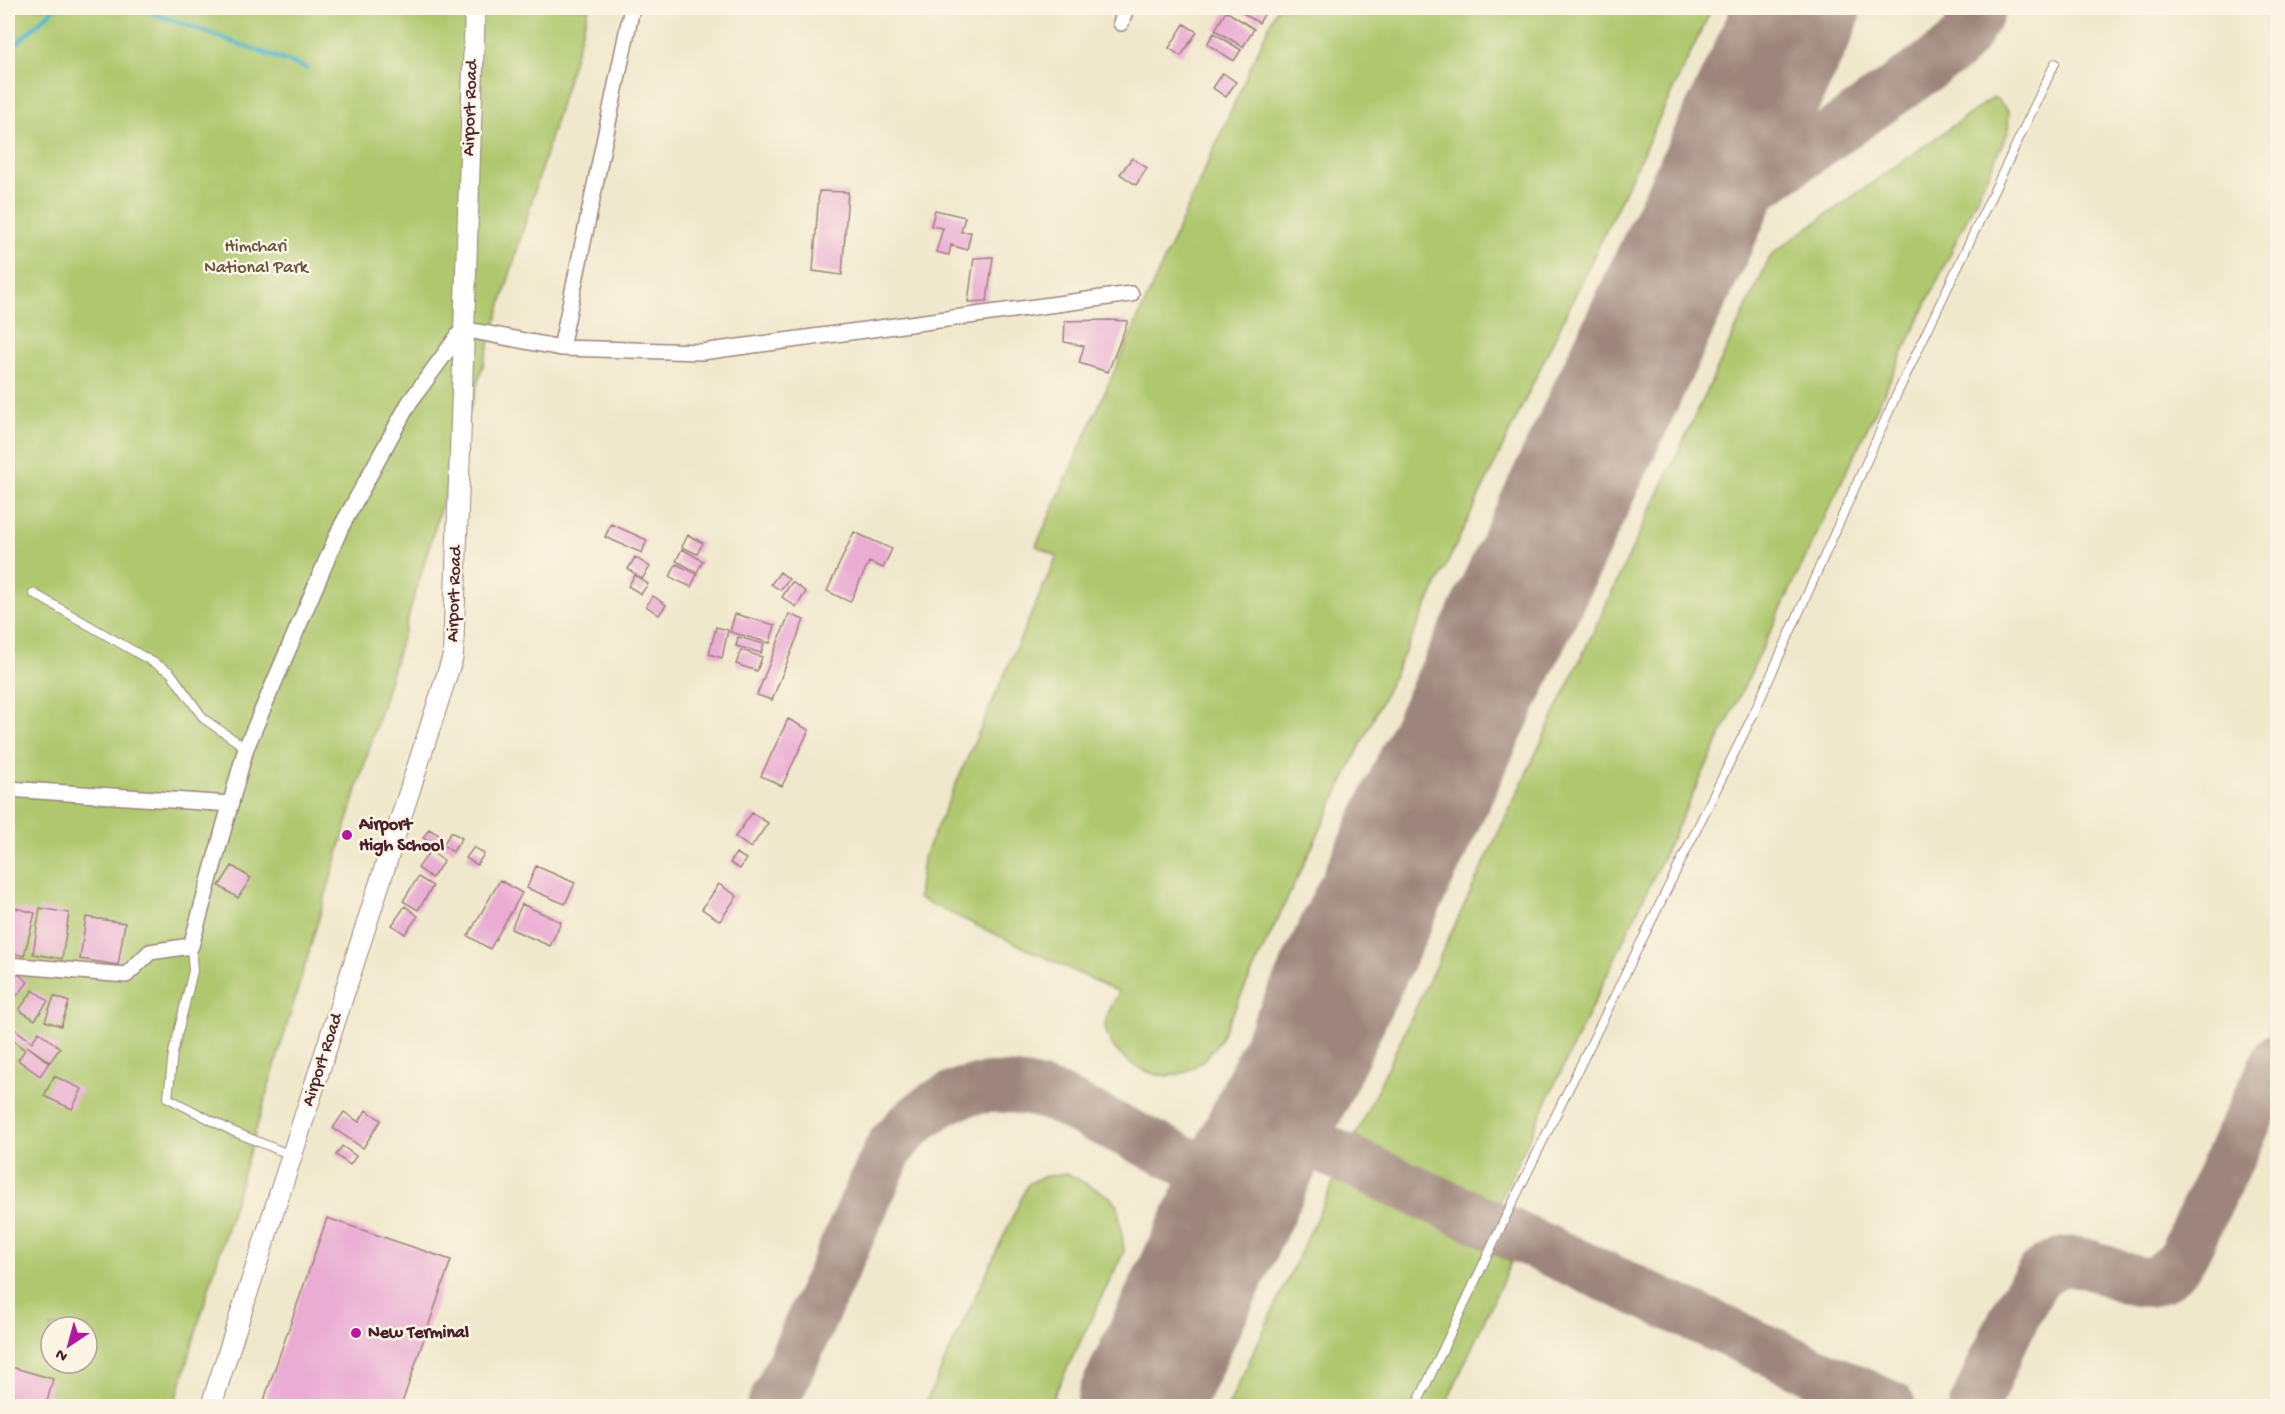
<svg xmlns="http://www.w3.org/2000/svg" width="2285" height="1414" font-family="'Gochi Hand',sans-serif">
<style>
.green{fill:#afc86e;stroke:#7c744c;stroke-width:1.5;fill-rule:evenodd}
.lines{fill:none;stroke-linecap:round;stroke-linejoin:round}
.stream{stroke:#46b0c4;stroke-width:5}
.taxiway{stroke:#9d847c;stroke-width:50}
.runway{stroke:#9d847c;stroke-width:123}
.building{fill:#eaacd3}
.service-casing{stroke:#9d847c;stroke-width:10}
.minor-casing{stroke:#9d847c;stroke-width:18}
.tertiary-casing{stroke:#9d847c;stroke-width:22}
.service{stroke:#fff;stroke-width:8}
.minor{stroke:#fff;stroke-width:15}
.tertiary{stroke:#fff;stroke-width:20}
.poi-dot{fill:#b5179e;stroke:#fcf5e5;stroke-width:2}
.labels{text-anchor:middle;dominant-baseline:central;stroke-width:5;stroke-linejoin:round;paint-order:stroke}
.street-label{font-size:18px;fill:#4a1f2b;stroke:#fcf5e5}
.park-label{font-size:18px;fill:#68523f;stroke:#fcf5e5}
.poi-label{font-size:18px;font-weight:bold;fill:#4a1f2b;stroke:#fcf5e5;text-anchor:start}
</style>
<rect width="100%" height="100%" fill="#fcf5e5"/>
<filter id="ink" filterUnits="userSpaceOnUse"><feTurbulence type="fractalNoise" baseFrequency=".0167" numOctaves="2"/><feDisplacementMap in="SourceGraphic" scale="12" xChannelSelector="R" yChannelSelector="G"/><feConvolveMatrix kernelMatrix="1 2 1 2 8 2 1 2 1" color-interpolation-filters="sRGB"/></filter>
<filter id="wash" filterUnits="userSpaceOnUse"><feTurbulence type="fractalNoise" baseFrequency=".008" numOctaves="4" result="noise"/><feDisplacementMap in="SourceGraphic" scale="24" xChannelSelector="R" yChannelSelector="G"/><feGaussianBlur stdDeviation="1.35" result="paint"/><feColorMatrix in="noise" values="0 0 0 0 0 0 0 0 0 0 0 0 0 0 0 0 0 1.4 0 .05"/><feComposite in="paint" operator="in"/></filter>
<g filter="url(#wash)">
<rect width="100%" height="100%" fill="#f0e8cc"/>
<path class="green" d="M8,8h581l-415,1398h-166zM51,1327h36v36h-36z
M1277,8h435l-493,1034c-10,13 -19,23 -34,30 -28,14 -78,-15 -80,-47 0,-10 10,-24 14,-33l-201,-94 5,-40 134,-302 -21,-10z
M1994,97l15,14 -1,21 -530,1114 33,16 -66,144h-217l541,-1147 9,-10z
M1066,1173l43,23 9,10 6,45 -75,155h-125l104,-222 14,-7z"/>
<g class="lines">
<path class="stream" d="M139,8l167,60
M8,51l47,-43"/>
<path class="taxiway" d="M1680,259l25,-33 18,-16 232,-162 12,-15 15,-25
M1271,1125l620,281
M1220,1232c6,-32 -5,-50 -30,-69 37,12 53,3 75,-27
M772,1406l118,-259c46,-57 95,-72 165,-49l135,65
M1974,1406c13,-28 51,-123 73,-137 49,-33 97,57 138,-18l93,-194"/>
<path class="runway" d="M1138,1406l661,-1398"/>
</g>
<g id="blocks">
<path class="building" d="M1237,8h23l6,3 -7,12 -23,-14z
M1226,11l28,18 -11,18 -28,-17z
M1184,24l13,8 -16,24 -12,-8z
M1214,33l27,17 -7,11 -27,-17z
M1223,73l13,9 -10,15 -13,-9z
M1132,158l15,10 -11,17 -16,-11z
M819,191l29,1 -6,83 -29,-4z
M935,210l30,7 -4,15h10l-4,18 -16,-5 -2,10 -13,-3 7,-24 -12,-2z
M993,257l-6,44 -19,1 6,-44z
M1109,320l19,1 -20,51 -29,-9 5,-17 -20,-4 1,-21z
M611,524l36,16 -5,13 -37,-16z
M854,532l38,17 -9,19 -14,-6 -19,40 -23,-11z
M688,535l15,8 -6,11 -15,-7z
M682,549l21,12 -6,11 -21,-11z
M635,557l15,10 -8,12 -14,-10z
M676,564l21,10 -6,13 -21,-10z
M780,572l9,7 -9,11 -9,-6z
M635,575l13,9 -7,10 -13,-8z
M792,582l14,10 -10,15 -14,-10z
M653,596l13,9 -7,10 -13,-9z
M735,614l40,11 -5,18 -40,-11z
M789,614l15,6 -32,80 -15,-5z
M716,627l12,3 -6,28 -13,-4z
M738,637l26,7 -3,9 -25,-7z
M741,650l21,7 -5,14 -21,-7z
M788,719l21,11 -27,56 -21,-10z
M752,813l16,10 -17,25 -16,-11z
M429,829l13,8 -5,10 -14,-9z
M451,832l11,6 -9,14 -10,-7z
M474,847l10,7 -7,11 -11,-7z
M430,851l14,10 -12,17 -14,-10z
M736,853l10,6 -6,10 -10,-6z
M232,866l19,12 -13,20 -19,-12z
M536,866l39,17 -10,21 -38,-16z
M418,877l15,9 -15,24 -15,-9z
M500,880l22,13 -32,56 -22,-13z
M719,884l18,12 -17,25 -18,-12z
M522,904l39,18 -11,24 -39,-17z
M8,906l27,7 -11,43 -16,-4z
M405,906l13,10 -13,18 -13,-9z
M40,908l29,5 -7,46 -29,-5z
M86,917l39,6 -7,42 -38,-6z
M16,972l12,10 -20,25v-25z
M33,990l15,11 -13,19 -16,-10z
M54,996l15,6 -8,24 -16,-5z
M8,1024l24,18 7,-10 21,16 -10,14 -23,-16 22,17 -9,13 -22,-16 7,-10 -17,-13z
M54,1076l28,13 -10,20 -28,-13z
M366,1110l15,10 -18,28 -30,-20 11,-16 15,10z
M342,1146l14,10 -6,9 -14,-10z
M327,1218l124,42 -50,146h-139z
M8,1366l45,13 -7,27h-38z"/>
</g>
</g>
<g filter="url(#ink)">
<use href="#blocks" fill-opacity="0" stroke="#9d847c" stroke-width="1.5"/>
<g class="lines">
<g class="service-casing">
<path id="service" d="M33,593l137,79 34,47 42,29
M191,946l2,25 -20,82 -5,45 64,33 59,24
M1416,1406l91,-192 247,-501 141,-315 160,-335"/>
</g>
<g class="minor-casing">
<path id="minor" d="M1121,23l5,-15
M561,348l141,4 429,-58
M8,789l223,15
M8,965l118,10 24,-23 41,-6 55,-198 94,-219 69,-126 54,-74 98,19 71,-340"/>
</g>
<g class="tertiary-casing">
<path id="tertiary" d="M211,1406l242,-750 22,-648"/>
</g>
<use href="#service" class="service"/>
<use href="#minor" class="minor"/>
<use href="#tertiary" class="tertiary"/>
</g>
</g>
<g class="poi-dot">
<circle cx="347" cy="835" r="6"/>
<circle cx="356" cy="1333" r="6"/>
</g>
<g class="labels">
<g class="street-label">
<text transform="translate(471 108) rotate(-88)">Airport Road</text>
<text transform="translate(455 594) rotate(-88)">Airport Road</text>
<text transform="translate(323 1060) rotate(-72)">Airport Road</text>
</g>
<g class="park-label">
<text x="256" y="247">Himchari<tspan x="256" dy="21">National Park</tspan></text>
</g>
<g class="poi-label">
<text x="359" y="825">Airport<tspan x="359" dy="21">High School</tspan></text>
<text x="368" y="1333">New Terminal</text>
</g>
</g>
<rect width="2285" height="1414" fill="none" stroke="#fcf5e5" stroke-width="30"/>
<g transform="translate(69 1345) rotate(216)"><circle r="28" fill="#fcf5e5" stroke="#b59f9b" stroke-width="1.5"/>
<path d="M0-4.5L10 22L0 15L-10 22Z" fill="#b5179e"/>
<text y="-9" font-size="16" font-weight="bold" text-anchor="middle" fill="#4a1f2b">N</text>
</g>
</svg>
